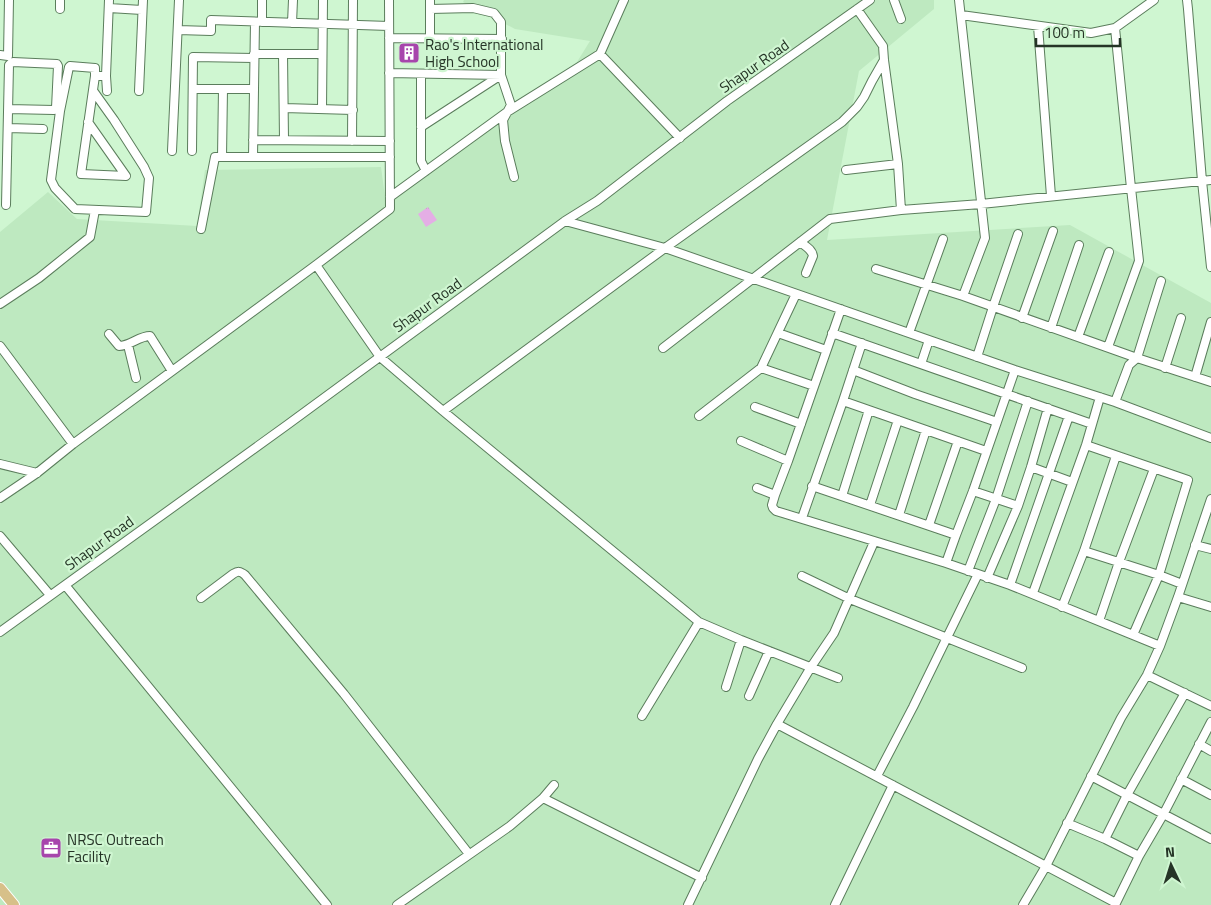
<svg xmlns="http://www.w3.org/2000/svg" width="1211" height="905" font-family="'Titillium Web',sans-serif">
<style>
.built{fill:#bee9c0}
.grass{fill:url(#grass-tufts)}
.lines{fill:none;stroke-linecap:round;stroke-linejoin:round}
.minor-casing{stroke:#5b7d5c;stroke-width:10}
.major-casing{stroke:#fff;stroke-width:12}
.minor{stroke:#fff;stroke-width:8}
.major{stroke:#d7c089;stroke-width:10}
.labels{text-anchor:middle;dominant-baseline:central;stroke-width:4.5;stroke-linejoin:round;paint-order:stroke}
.poi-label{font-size:15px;fill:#253426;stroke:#cff6d1;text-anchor:start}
.street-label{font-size:15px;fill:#253426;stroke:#cff6d1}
</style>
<defs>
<pattern id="grass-tufts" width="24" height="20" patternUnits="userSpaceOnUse" patternTransform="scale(1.25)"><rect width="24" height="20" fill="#e4aee5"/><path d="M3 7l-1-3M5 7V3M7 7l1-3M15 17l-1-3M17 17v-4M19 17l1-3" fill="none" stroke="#c396c4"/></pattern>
</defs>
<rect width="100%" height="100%" fill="#cff6d1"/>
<path class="built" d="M464,0h470v9l-75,62 -32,169 243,-15 141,78v602h-1211v-673l48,-40 29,27 120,7 8,-56 176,-3 5,37 191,-142 13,-21 -75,-12 -52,-27z"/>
<path class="grass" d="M428,207l9,13 -11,7 -8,-13z"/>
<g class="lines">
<g class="minor-casing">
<path id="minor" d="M894,0l7,19
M959,0l26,238 -22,58
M1187,0l1,9 14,172 9,86
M109,8l33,2
M60,9v-9
M430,9l43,-1 21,5 7,9v53l10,30 -8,15 2,21 9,36
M857,9l26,37 1,14 14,104 3,46
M961,15l130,18 24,-5 39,-28
M262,22v-22
M292,23l1,-23
M1038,26l13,170
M178,30l33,1v-11l178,6
M389,38l113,1
M430,39v-39
M254,54h68
M283,54l1,86
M600,54l80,84
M0,55l8,1 1,-56
M389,73l112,2
M421,74v87l5,10
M193,89h61
M107,91l-1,-15 3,-76
M139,91l4,-91
M94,92l20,28 30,47 5,11 -3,34 -71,-3 -20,-21 -4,-8 9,-69 9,-44 1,-1 25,2v8
M284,108l69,2
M322,109l1,-109
M88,122l38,54 -45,-2 14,-98h11
M421,127l80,-52
M8,128l35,1
M253,140l137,1
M352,141l1,-141
M172,151l7,-151
M192,151l1,-94 61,1
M222,157l1,-68
M253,157l2,-135
M846,170l52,-6
M390,197l117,-85 93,-58 24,-54
M6,205l3,-140 2,-2 2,-1 44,2 1,2 -2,42 -2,2 -46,-1
M565,221l100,27 350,122 100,32 96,36
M201,229l14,-72h175
M800,242c5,4 12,7 13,14l-7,17
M316,265l64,92 63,54 256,211 42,18 97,38
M876,269l87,27 174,62 74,24
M0,304l39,-26 51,-41 5,-27
M841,309l-53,152 -13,34 -3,10 1,3 3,3 170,52 64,22 150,61
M1022,318l31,-87
M1051,328l28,-83
M778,333l48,17
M832,333l260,91
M909,333l34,-94
M109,334l10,12c11,0 20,-10 31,-10l22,35
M1078,337l31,-85
M128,345l8,33
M0,346l73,98
M1108,347l31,-86 -8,-73 -16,-160
M663,348l167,-129 71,-9 80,-6 230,-24
M977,357l16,-50 25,-73
M921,364l8,-24
M761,368l53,18
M1165,368l16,-50
M853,370l62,24 82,28
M1195,377l16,-55
M843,401l143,50
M1115,402l14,-37 8,-7 24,-77
M755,407l46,17
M443,411l222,-163 177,-126 15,-15 7,-10 8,-16 12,-21
M699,416l62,-48 35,-74
M741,441l47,20
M1086,445l102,35 -29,95 -26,60
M0,464l37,9
M1031,467l41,15
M812,486l144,49
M757,488l18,7
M973,491l45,15
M842,496l27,-86
M0,498l37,-25 36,-29 243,-179 74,-56 -1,-209
M870,505l28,-85
M899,515l27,-85
M802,518l41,-117 19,-58
M929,525l29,-84
M0,536l50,59
M1195,545l16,4
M1084,551l75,24 23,9
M946,563l10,-28 17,-44 42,-121
M968,571l28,-72 32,-98
M802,576l48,23 172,69
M987,578l31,-72 13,-39 17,-59
M65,585l262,320
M1010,585l59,-169
M1033,593l53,-148 14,-48
M1178,597l33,10
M201,598l32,-24c5,-3 7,-3 12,1l99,119 125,160
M1062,607l22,-56 32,-95
M1099,621l20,-59 35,-93
M0,632l287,-207 278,-204 32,-20 130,-100 143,-101
M1147,675l64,31
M726,687l15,-47
M749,696l20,-45
M642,716l57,-94
M777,724l339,179 23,-47 24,-41 48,-93
M1199,744l12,7
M877,776l36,-69 65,-133
M1091,776l120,63
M1181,779l30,16
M543,798l11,-13
M1067,823l38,16 34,17
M1105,839l22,-44 58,-102
M397,905l113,-79 33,-28 159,80
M688,905l70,-146 19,-35 34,-57 23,-34 40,-91
M835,905l58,-120
M1023,905l23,-39 75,-148 26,-43 13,-29 18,-49 33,-98"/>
</g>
<g class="major-casing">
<path id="major" d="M0,888l14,17"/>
</g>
<use href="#minor" class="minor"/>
<use href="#major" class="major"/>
</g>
<defs>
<g id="building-square" transform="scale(1.125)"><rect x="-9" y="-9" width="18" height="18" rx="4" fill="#a745ac" stroke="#cff6d1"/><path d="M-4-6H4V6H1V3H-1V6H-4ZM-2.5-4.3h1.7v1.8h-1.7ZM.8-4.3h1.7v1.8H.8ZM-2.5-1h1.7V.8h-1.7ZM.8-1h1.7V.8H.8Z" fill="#fff"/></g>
<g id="office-square" transform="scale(1.125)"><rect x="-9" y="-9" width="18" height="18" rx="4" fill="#a745ac" stroke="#cff6d1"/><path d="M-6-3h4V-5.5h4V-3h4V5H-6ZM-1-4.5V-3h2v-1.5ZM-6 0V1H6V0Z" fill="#fff"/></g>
</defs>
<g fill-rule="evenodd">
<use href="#building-square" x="409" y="53"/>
<use href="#office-square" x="51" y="848"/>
</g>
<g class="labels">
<g class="poi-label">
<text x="425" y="44">Rao's International<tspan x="425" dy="17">High School</tspan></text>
<text x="67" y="839">NRSC Outreach<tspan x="67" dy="17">Facility</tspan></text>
</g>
<g class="street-label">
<text transform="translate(754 66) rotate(-35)">Shapur Road</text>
<text transform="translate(427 305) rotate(-36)">Shapur Road</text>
<text transform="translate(99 543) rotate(-36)">Shapur Road</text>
</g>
</g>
<g transform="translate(1171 865) rotate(356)" stroke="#cff6d1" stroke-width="4" paint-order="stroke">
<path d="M0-4L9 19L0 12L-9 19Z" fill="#253426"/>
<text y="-8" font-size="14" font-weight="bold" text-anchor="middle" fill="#253426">N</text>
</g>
<path d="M1036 38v8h84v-8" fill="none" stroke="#253426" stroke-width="2.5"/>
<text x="1044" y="38" font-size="15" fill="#253426" stroke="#cff6d1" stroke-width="4" paint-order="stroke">100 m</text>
</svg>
